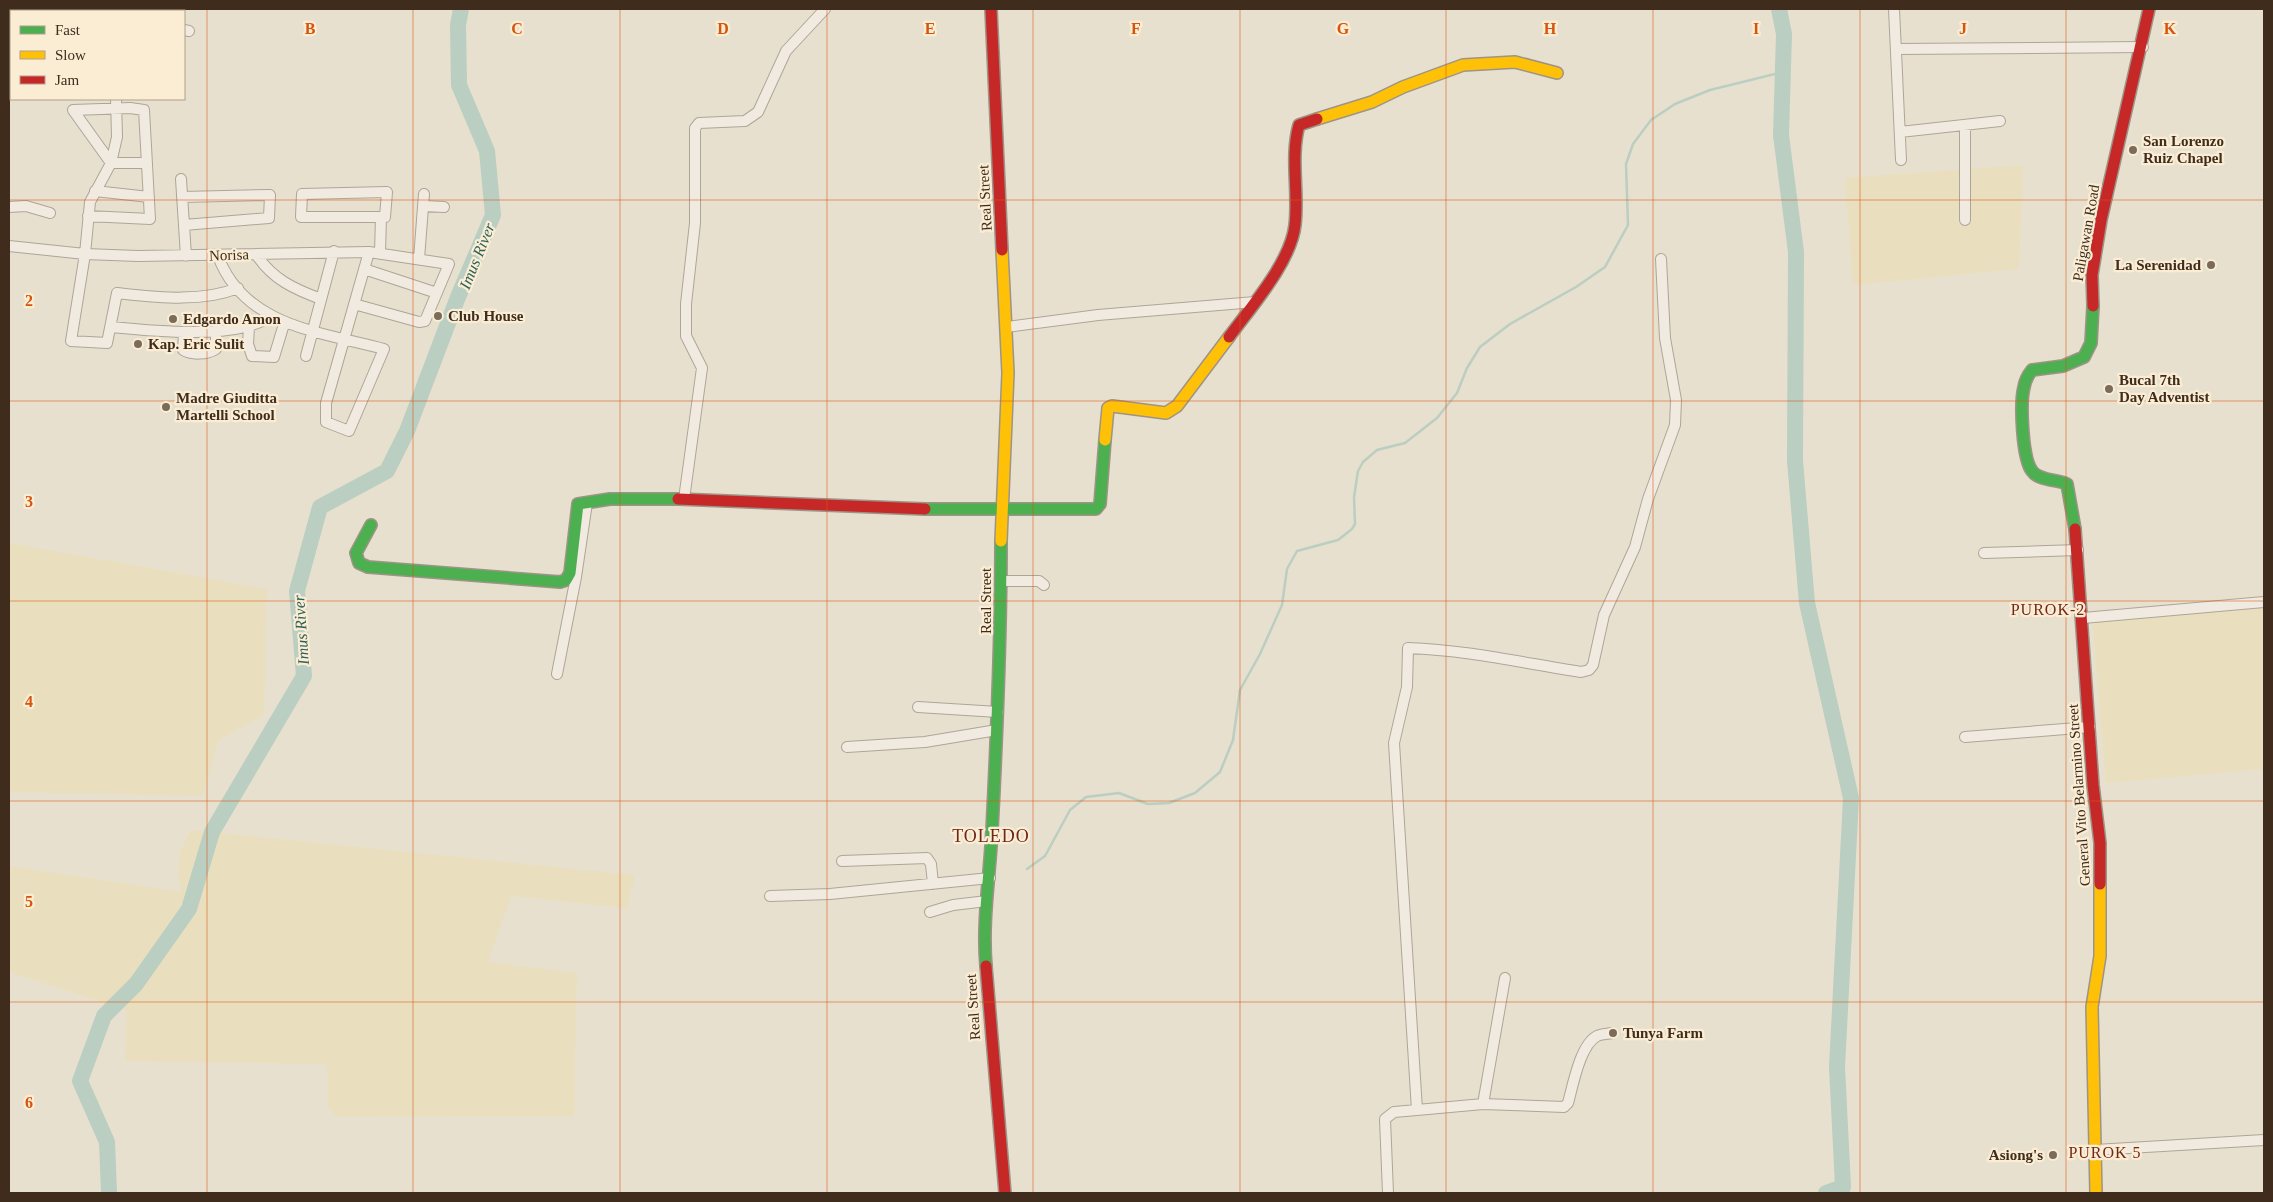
<svg xmlns="http://www.w3.org/2000/svg" width="2273" height="1202" font-family="'Times New Roman',serif">
<style>
.farmland{fill:#e9dfbe}
.lines{fill:none;stroke-linecap:round;stroke-linejoin:round}
.stream{stroke:#bacec1;stroke-width:2.5}
.river{stroke:#bacec1;stroke-width:16}
.street-casing{stroke:#aea597;stroke-width:12}
.fast-casing{stroke:#9d9487;stroke-width:14}
.slow-casing{stroke:#9d9487;stroke-width:14}
.jam-casing{stroke:#9d9487;stroke-width:14}
.street{stroke:#f0eae1;stroke-width:10}
.fast{stroke:#4caf50;stroke-width:11}
.slow{stroke:#ffc107;stroke-width:11}
.jam{stroke:#c62828;stroke-width:11}
.grid{fill:none;stroke:#d7540e;stroke-width:1;stroke-opacity:0.55}
.poi-dot{fill:#7a6b5b;stroke:#faedd4;stroke-width:2}
.labels{text-anchor:middle;dominant-baseline:central;stroke-width:4.5;stroke-linejoin:round;paint-order:stroke}
.poi-label{font-size:15px;font-weight:bold;fill:#3f2c1d;stroke:#faedd4;text-anchor:start}
.street-label{font-size:15px;fill:#3f2c1d;stroke:#faedd4}
.water-label{font-size:16px;font-style:italic;fill:#2b605b;stroke:#faedd4}
.neighbourhood-label{font-size:16px;letter-spacing:1px;fill:#712617;stroke:#faedd4}
.quarter-label{font-size:18px;letter-spacing:1px;fill:#712617;stroke:#faedd4}
.grid-label{font-size:16px;text-anchor:middle;font-weight:bold;fill:#d7540e;stroke:#faedd4;stroke-width:4.5;stroke-linejoin:round;paint-order:stroke}
</style>
<rect width="100%" height="100%" fill="#e8e0ce"/>
<path class="farmland" d="M2023,165l-4,104 -166,16 -8,-107z
M9,543l258,46 -3,126 -45,25 -17,56 -193,-4z
M2190,607h74v162l-158,14 -14,-166z
M190,830l445,45 -8,33 -116,-12 -23,66 89,11 -3,143 -237,1 -9,-10 -1,-43 -202,-3 2,-51 -118,-38v-106l173,26 -4,-15 2,-24z"/>
<g class="lines">
<path class="stream" d="M52,11l1,-2
M1027,869l18,-13 25,-46 16,-13 33,-4 29,11 21,-1 26,-10 25,-21 13,-32 7,-50 20,-36 22,-49 5,-36 10,-18 41,-11 14,-11 3,-5 -1,-27 4,-26 5,-9 14,-12 28,-7 32,-25 20,-25 10,-25 13,-21 30,-23 66,-37 29,-20 23,-42 -2,-61 7,-20 18,-24 24,-16 35,-14 73,-18"/>
<path class="river" d="M1779,9l5,25 -3,101 15,117 -1,209 12,142 44,195 -14,269 6,120 -17,6
M109,1193l-2,-51 -27,-61 24,-65 32,-32 53,-75 23,-77 92,-156 -7,-85 23,-84 67,-36 20,-40 51,-134 35,-82 -6,-64 -28,-66 -1,-60 3,-16"/>
<g class="street-casing">
<path id="street" d="M1894,9l7,151
M184,30l5,1
M9,45h2
M1896,49l247,-2
M116,99l1,38 -6,26 -21,39 -5,52 -14,87 36,2 10,-50c38,4 84,10 121,-5
M73,110l57,-2 14,2 6,109 -62,-3
M73,110l38,53h35
M1965,125v95
M1900,132l100,-11
M181,179l5,77
M95,191l54,6
M387,192l-2,25h-84l1,-23z
M182,197l88,-2 -1,23 -85,7
M423,206l21,1
M9,207l17,-1 24,7
M9,246l76,8 53,2 231,-4 80,12 -24,57 -6,1 -65,-18
M380,253l1,-36
M256,254c16,25 38,35 65,45
M218,256c26,71 104,76 166,93l-35,82 -23,-9v-19l43,-151
M419,259l5,-65
M364,269l73,24
M111,327c41,4 127,13 160,-11
M249,327l-1,17 4,12 22,1 10,-33
M1007,327l91,-12 157,-13
M184,333l-1,17c8,5 24,5 33,-1v-19
M306,356l28,-105
M684,499l18,-131 -16,-32v-32l9,-81v-95l4,-5 46,-2 13,-9 28,-61 39,-42
M1984,553l94,-3
M1001,581h38l5,4
M2083,618l181,-16
M557,674l19,-97 11,-74
M918,707l80,5
M1965,737l125,-10
M847,747l78,-5 72,-12
M842,861l85,-3 4,6 2,20
M770,896l60,-2 160,-16
M930,912l23,-7 34,-4
M1483,1104l22,-126
M1417,1110l66,-6 81,3 4,-4c5,-18 12,-58 29,-67 4,-2 10,-2 15,-3
M2095,1150l169,-10
M1388,1193l-3,-74 9,-7 23,-2 -23,-367 13,-56 1,-39c59,2 115,15 173,24l8,-2 4,-5 11,-50 31,-68 13,-48 27,-74 1,-25 -11,-62 -4,-79"/>
</g>
<g class="fast-casing">
<path id="fast" d="M925,509h171l4,-5 5,-64
M371,525l-15,28 3,10 9,4 192,15 6,-2 4,-7 8,-69 32,-5h68
M2075,529l-8,-45c-11,-5 -28,-3 -35,-13 -10,-13 -12,-68 -8,-84 1,-6 4,-12 8,-17l31,-4 21,-9 7,-14 2,-37
M986,966c-4,-45 4,-91 6,-136 5,-97 9,-192 9,-289"/>
</g>
<g class="slow-casing">
<path id="slow" d="M1317,119l55,-17 31,-15 60,-22 52,-3 42,11
M1105,440l3,-32 4,-2 54,7 11,-7 52,-69
M1001,541l7,-168 -6,-123
M2096,1193l-4,-186 8,-51v-72"/>
</g>
<g class="jam-casing">
<path id="jam" d="M991,9l11,241
M2093,306l-1,-31 9,-55 48,-211
M1229,337c22,-30 62,-75 66,-112 4,-33 -5,-68 4,-100l18,-6
M678,499l247,10
M2075,529l18,256 7,58v41
M986,966l19,227"/>
</g>
<use href="#street" class="street"/>
<use href="#fast" class="fast"/>
<use href="#slow" class="slow"/>
<use href="#jam" class="jam"/>
</g>
<path class="grid" d="M207,9v1184M413,9v1184M620,9v1184M827,9v1184M1033,9v1184M1240,9v1184M1446,9v1184M1653,9v1184M1860,9v1184M2066,9v1184M9,200h2255M9,401h2255M9,601h2255M9,801h2255M9,1002h2255"/>
<g class="poi-dot">
<circle cx="2133" cy="150" r="5"/>
<circle cx="2211" cy="265" r="5"/>
<circle cx="438" cy="316" r="5"/>
<circle cx="173" cy="319" r="5"/>
<circle cx="138" cy="344" r="5"/>
<circle cx="2109" cy="389" r="5"/>
<circle cx="166" cy="407" r="5"/>
<circle cx="1613" cy="1033" r="5"/>
<circle cx="2053" cy="1155" r="5"/>
</g>
<g class="labels">
<g class="poi-label">
<text x="2143" y="141">San Lorenzo<tspan x="2143" dy="17">Ruiz Chapel</tspan></text>
<text x="2201" y="265" text-anchor="end">La Serenidad</text>
<text x="448" y="316">Club House</text>
<text x="183" y="319">Edgardo Amon</text>
<text x="148" y="344">Kap. Eric Sulit</text>
<text x="2119" y="380">Bucal 7th<tspan x="2119" dy="17">Day Adventist</tspan></text>
<text x="176" y="398">Madre Giuditta<tspan x="176" dy="17">Martelli School</tspan></text>
<text x="1623" y="1033">Tunya Farm</text>
<text x="2043" y="1155" text-anchor="end">Asiong's</text>
</g>
<g class="street-label">
<text transform="translate(985 198) rotate(-93)">Real Street</text>
<text transform="translate(2086 233) rotate(-80)">Paligawan Road</text>
<text transform="translate(229 255) rotate(-2)">Norisa</text>
<text transform="translate(986 601) rotate(-90)">Real Street</text>
<text transform="translate(2079 795) rotate(-94)">General Vito Belarmino Street</text>
<text transform="translate(973 1007) rotate(-94)">Real Street</text>
</g>
<g class="water-label">
<text transform="translate(477 256) rotate(-68)">Imus River</text>
<text transform="translate(301 630) rotate(-94)">Imus River</text>
</g>
<g class="neighbourhood-label">
<text x="2048" y="609">PUROK-2</text>
<text x="2105" y="1152">PUROK 5</text>
</g>
<g class="quarter-label">
<text x="991" y="836">TOLEDO</text>
</g>
</g>
<g class="grid-label">
<text x="310" y="34">B</text>
<text x="517" y="34">C</text>
<text x="723" y="34">D</text>
<text x="930" y="34">E</text>
<text x="1136" y="34">F</text>
<text x="1343" y="34">G</text>
<text x="1550" y="34">H</text>
<text x="1756" y="34">I</text>
<text x="1963" y="34">J</text>
<text x="2170" y="34">K</text>
<text x="29" y="306">2</text>
<text x="29" y="507">3</text>
<text x="29" y="707">4</text>
<text x="29" y="907">5</text>
<text x="29" y="1108">6</text>
</g>
<rect width="2273" height="1202" fill="none" stroke="#3f2c1d" stroke-width="20"/>
<rect x="10" y="10" width="175" height="90" fill="#faedd4" stroke="#afa08b"/>
<rect x="20" y="26" width="25" height="8" fill="#4caf50" stroke="#afa08b"/>
<text x="55" y="35" font-size="15" fill="#3f2c1d">Fast</text>
<rect x="20" y="51" width="25" height="8" fill="#ffc107" stroke="#afa08b"/>
<text x="55" y="60" font-size="15" fill="#3f2c1d">Slow</text>
<rect x="20" y="76" width="25" height="8" fill="#c62828" stroke="#afa08b"/>
<text x="55" y="85" font-size="15" fill="#3f2c1d">Jam</text>
</svg>
